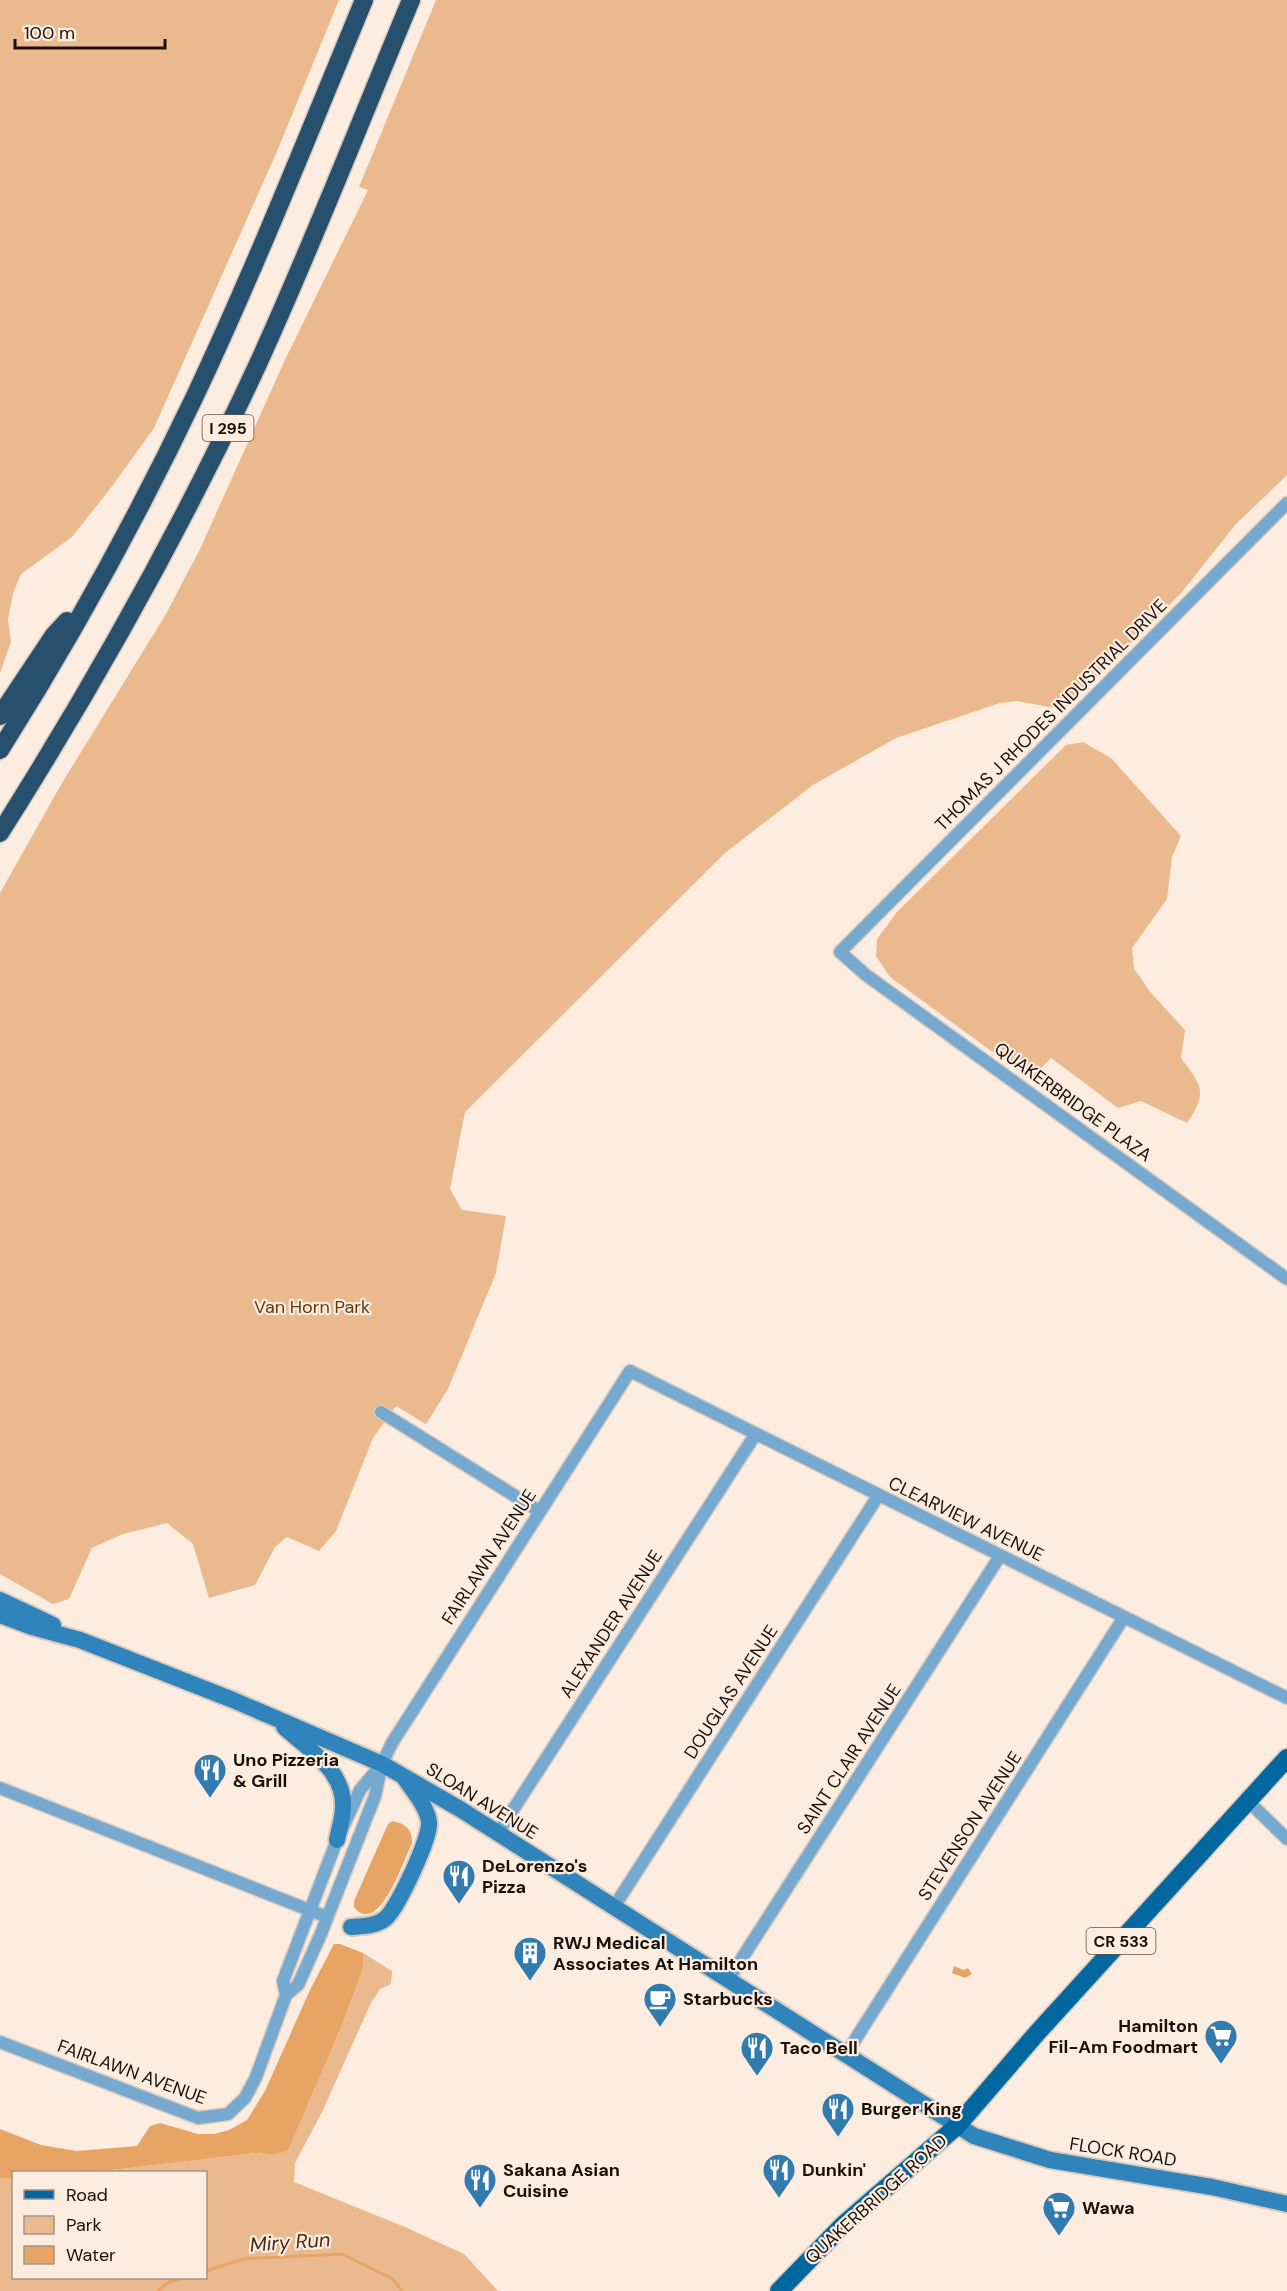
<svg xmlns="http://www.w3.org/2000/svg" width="1287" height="2291" font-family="'DM Sans',sans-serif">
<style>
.green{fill:#eab98e}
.water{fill:#e8a465}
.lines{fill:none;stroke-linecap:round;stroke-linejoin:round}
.stream{stroke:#e8a465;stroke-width:3}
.street-casing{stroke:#d9cabe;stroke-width:15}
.secondary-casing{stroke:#d9cabe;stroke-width:20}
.primary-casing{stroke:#d9cabe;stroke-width:21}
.highway-casing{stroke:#d9cabe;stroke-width:21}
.street{stroke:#76a9cf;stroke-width:12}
.secondary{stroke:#2f84bc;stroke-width:16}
.primary{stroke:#03689f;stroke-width:18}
.highway{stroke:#26506e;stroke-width:18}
.labels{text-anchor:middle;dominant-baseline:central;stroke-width:4.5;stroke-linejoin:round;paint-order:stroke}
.shield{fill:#fdede1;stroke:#5d524a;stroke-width:1.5}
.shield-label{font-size:16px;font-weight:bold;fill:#191009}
.street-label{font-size:18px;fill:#191009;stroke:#fdede1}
.park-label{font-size:18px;fill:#643704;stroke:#fdede1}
.poi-label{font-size:18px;font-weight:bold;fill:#191009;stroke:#fdede1;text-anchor:start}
.water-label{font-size:20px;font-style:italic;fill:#472b10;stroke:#fdede1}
</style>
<rect width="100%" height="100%" fill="#fdede1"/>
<path class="green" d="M0,0h339l-61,149 -124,279 -44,61 -38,48 -51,37 -8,19 -5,26 3,23 -11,31z
M436,0h851v475l-52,50 -53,67 -109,109 -13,8 -43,-8 -17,2 -104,35 -83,47 -88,68 -260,259 -15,77 12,21 44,6 -10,57 -48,116 -22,35 -30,-18 -23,32 -37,93 -17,20 -32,-14 -12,10 -20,38 -46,13 -16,-54 -26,-21 -44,11 -31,14 -23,51 -16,5 -53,-30v-681l62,-110 104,-169 35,-67 83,-185 84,-172 -9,-3z
M1083,742l28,16 70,78 -9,21 -5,42 -35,49 2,21 18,25 33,36 -4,28c21,28 27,34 6,65l-46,-22 -23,7 -67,-50 -19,19 -38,-24 -104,-76 -14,-21 1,-17 20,-27 169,-167z
M363,1953l29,18 -1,13 -11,5 -9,14 -49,109 -27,51 -1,19 111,45 59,27 34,37h-498v-113l13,1 1,99h192v-106h-111l162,-19 16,2 15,-4 52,-121 23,-61z"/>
<path class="water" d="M392,1821c13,2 21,9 20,22 -8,16 -33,95 -58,64v-6l34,-77z
M334,1944h6l23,9v16l-23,61 -52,121 -15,4 -16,-2 -162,19h-81l-1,7 -13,-1v-49l41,16 36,6 60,-5 13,-20 10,-3 38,11h16l15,-4 18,-10 18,-29 45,-101z
M954,1966l10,4 4,-2 4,6 -7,4 -13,-5z"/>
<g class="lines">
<path class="stream" d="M206,2271l37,-12 99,-5 51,25 9,12
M157,2291l12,-9 16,-4"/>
<g class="street-casing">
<path id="street" d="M1287,503l-447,449 26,23 421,304
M381,1412l158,99
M0,1788l327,129
M1248,1801l39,38
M498,1833l257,-398
M614,1907l264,-411
M728,1980l272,-424
M286,1995l-3,-14 54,-141 23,-50 21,-25
M0,2042l198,76 30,-4 17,-16 11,-21 30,-82 12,-10 22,-49 55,-140 7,-32 10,-21 238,-372 657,327
M846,2054l278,-437"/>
</g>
<g class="secondary-casing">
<path id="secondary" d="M0,1600l53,25
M0,1615l32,12 48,13 153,60 149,64 78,45 514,327 76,24 162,27 75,17
M284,1727c24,22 61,44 59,80 0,11 -4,22 -6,33
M351,1927c13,-1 26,-1 35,-9 12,-11 45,-81 43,-96 -2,-16 -17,-32 -25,-45"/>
</g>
<g class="primary-casing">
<path id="primary" d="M779,2291l64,-66 114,-99 80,-93 250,-275"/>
</g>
<g class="highway-casing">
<path id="highway" d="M0,716l54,-81 13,-14
M0,750c72,-114 137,-232 195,-354 61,-130 114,-263 169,-396
M0,833c95,-150 182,-305 257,-467 55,-120 103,-244 154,-366"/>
</g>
<use href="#street" class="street"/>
<use href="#secondary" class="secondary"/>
<use href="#primary" class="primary"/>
<use href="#highway" class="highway"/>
</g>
<defs>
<g id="restaurant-pin" transform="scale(1.725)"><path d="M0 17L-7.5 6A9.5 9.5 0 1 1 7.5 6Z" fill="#317baf" stroke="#fdede1"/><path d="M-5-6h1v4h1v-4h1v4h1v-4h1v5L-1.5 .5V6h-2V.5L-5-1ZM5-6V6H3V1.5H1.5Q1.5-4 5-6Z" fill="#fff"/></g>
<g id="building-pin" transform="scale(1.725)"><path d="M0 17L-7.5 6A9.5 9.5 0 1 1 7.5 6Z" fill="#317baf" stroke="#fdede1"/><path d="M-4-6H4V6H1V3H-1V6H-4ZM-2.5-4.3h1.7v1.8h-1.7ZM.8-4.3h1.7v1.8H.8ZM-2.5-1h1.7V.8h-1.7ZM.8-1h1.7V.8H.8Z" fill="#fff"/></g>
<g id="cafe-pin" transform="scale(1.725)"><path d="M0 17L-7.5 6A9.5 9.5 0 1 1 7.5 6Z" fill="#317baf" stroke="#fdede1"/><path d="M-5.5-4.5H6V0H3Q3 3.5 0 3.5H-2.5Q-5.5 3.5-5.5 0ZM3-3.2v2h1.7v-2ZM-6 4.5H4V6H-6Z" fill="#fff"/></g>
<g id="supermarket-pin" transform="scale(1.725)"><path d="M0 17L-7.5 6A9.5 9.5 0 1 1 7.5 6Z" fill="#317baf" stroke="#fdede1"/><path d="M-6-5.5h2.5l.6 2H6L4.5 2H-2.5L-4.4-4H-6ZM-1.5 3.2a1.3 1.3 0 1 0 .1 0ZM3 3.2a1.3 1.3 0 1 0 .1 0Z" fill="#fff"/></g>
</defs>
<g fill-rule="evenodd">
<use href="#restaurant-pin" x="210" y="1770"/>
<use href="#restaurant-pin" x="459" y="1876"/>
<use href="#building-pin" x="530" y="1953"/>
<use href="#cafe-pin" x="660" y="1999"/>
<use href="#supermarket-pin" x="1221" y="2036"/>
<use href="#restaurant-pin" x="757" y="2048"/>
<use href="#restaurant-pin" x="838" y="2109"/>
<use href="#restaurant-pin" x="779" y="2170"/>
<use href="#restaurant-pin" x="480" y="2180"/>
<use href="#supermarket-pin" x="1059" y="2208"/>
</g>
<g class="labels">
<g class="shield">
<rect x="202.5" y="415" width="51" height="26" rx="4.5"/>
<rect x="1086.5" y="1928" width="69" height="26" rx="4.5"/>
</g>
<g class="shield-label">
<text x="228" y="428">I 295</text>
<text x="1121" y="1941">CR 533</text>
</g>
<g class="street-label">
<text transform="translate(1051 715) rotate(-45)">THOMAS J RHODES INDUSTRIAL DRIVE</text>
<text transform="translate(1073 1102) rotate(36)">QUAKERBRIDGE PLAZA</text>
<text transform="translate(966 1519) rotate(26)">CLEARVIEW AVENUE</text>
<text transform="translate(489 1557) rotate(-57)">FAIRLAWN AVENUE</text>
<text transform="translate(611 1624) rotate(-57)">ALEXANDER AVENUE</text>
<text transform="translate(731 1692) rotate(-57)">DOUGLAS AVENUE</text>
<text transform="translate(849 1759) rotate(-57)">SAINT CLAIR AVENUE</text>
<text transform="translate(482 1801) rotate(32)">SLOAN AVENUE</text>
<text transform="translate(970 1826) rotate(-57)">STEVENSON AVENUE</text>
<text transform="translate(132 2072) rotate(20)">FAIRLAWN AVENUE</text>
<text transform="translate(1123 2152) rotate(9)">FLOCK ROAD</text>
<text transform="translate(876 2199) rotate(-42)">QUAKERBRIDGE ROAD</text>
</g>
<g class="park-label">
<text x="312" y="1307">Van Horn Park</text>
</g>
<g class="poi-label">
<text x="233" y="1760">Uno Pizzeria<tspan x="233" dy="21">&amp; Grill</tspan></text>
<text x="482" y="1866">DeLorenzo's<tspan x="482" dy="21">Pizza</tspan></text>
<text x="553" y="1943">RWJ Medical<tspan x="553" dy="21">Associates At Hamilton</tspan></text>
<text x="683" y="1999">Starbucks</text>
<text x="1198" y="2026" text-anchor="end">Hamilton<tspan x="1198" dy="21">Fil-Am Foodmart</tspan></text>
<text x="780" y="2048">Taco Bell</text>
<text x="861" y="2109">Burger King</text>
<text x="503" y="2170">Sakana Asian<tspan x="503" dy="21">Cuisine</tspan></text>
<text x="802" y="2170">Dunkin'</text>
<text x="1082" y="2208">Wawa</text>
</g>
<g class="water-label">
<text transform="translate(290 2242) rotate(-4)">Miry Run</text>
</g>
</g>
<rect x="12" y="2171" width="195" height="108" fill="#fdede1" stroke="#a2958b" stroke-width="1.5"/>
<rect x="24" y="2190" width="30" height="9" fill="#03689f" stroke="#a2958b" stroke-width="1.5"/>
<text x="66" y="2201" font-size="18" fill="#191009">Road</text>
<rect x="24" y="2216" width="30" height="18" fill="#eab98e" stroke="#a2958b" stroke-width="1.5"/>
<text x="66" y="2231" font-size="18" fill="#191009">Park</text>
<rect x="24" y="2246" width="30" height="18" fill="#e8a465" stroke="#a2958b" stroke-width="1.5"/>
<text x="66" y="2261" font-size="18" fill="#191009">Water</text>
<path d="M15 39v9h150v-9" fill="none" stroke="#191009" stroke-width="3"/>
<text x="24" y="39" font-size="18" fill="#191009" stroke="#fdede1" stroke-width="4.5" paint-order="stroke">100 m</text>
</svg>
